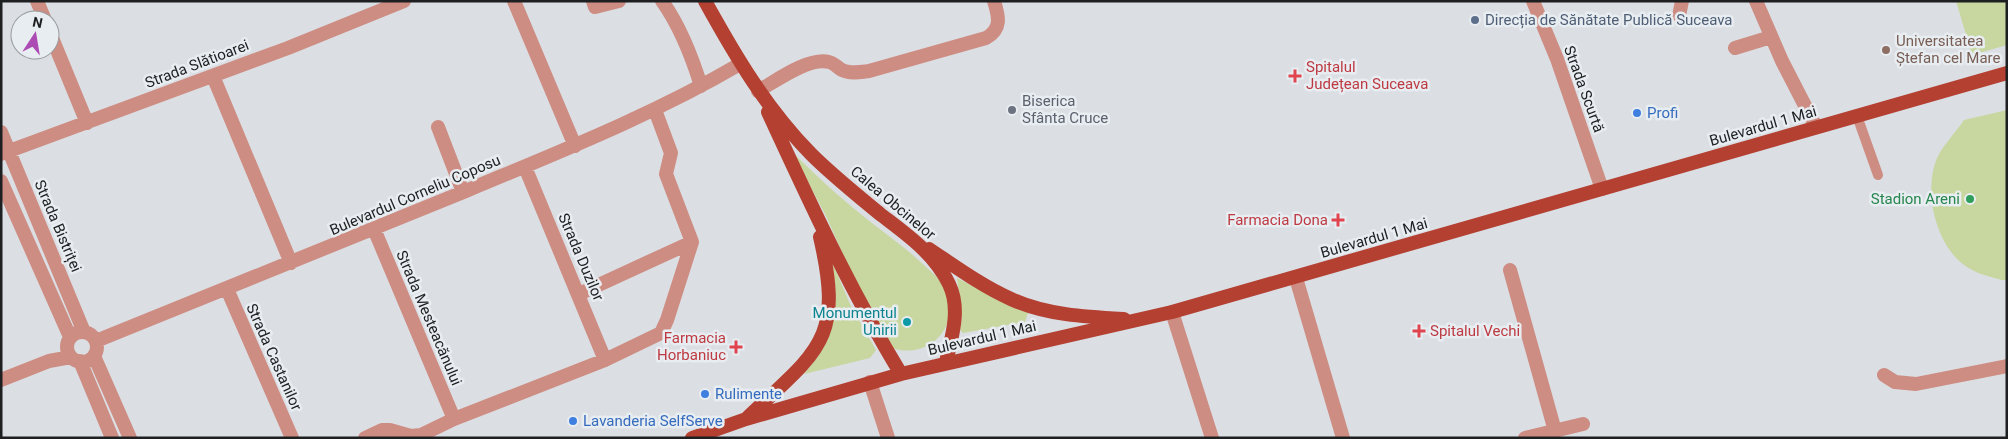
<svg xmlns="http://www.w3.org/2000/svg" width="2008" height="439" font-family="Roboto,sans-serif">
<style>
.green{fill:#c8d69f}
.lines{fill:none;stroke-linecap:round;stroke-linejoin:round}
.pedestrian{stroke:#ce8d83;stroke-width:10}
.minor{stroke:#ce8d83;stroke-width:14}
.primary{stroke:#b44032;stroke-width:14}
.service-dot{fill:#5c6f8a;stroke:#e8edf1;stroke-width:2}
.education-dot{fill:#8d6e63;stroke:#e8edf1;stroke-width:2}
.health-dot{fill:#e0444e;stroke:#e8edf1;stroke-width:2}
.worship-dot{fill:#6b7280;stroke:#e8edf1;stroke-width:2}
.shop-dot{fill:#3f7fe0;stroke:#e8edf1;stroke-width:2}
.leisure-dot{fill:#2e9e5b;stroke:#e8edf1;stroke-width:2}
.culture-dot{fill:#0f9aa8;stroke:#e8edf1;stroke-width:2}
.labels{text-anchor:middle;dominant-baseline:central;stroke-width:5;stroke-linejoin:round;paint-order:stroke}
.service-label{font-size:15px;fill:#4e5e75;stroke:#e8edf1;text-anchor:start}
.education-label{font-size:15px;fill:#785e54;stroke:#e8edf1;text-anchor:start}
.street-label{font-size:15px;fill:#1d1f20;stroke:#e8edf1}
.health-label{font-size:15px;fill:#be3a42;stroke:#e8edf1;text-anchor:start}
.worship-label{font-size:15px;fill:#5b616d;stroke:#e8edf1;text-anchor:start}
.shop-label{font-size:15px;fill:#366cbe;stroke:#e8edf1;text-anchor:start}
.leisure-label{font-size:15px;fill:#27864d;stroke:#e8edf1;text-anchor:end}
.culture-label{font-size:15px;fill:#0d838f;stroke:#e8edf1;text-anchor:end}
</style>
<rect width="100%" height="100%" fill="#dbdfe4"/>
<path class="green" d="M1956,1h51v44l-35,10z
M2007,110v170h-5c-16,-4 -32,-8 -45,-21 -23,-24 -33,-70 -20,-101 6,-13 19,-26 27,-38z
M792,152c19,18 38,37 59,54 24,21 51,38 74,60 5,5 12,10 16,16 18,27 7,61 -26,68 -7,1 -16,1 -22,-2l-35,-60 -32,-72z
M830,257l20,47 26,46 -6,8 -66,16c38,-42 28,-64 26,-117z
M957,278l35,18 35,9 1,8 -3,9 -62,11 -3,-3 2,-13z"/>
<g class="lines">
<path class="pedestrian" d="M1857,116l21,59"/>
<path class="minor" d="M37,1l8,19
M514,1l61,145
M593,1l2,6 24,-6
M662,1c18,25 30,56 39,85
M1533,1l24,58 45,130
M1756,1l26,60 34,66
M1679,16l3,-15
M50,33l37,90
M1735,48l36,-11
M213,76l78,187
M758,91c18,-10 50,-34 71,-29 5,1 9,6 13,8 8,4 18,2 27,1l117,-33c16,-9 13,-21 8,-37
M438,127l25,65
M1,132l83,200
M1,154l287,-106 116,-47
M525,167l80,193
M1,181l69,156
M374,229l80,190
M1510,270l45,161
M1296,278l47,160
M227,289l65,149
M579,294l113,-52
M1172,312l40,126
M67 347a15 15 0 1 1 30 0a15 15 0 1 1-30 0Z
M96,341c122,-49 244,-98 365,-148 95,-40 190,-77 279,-129
M94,356l36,82
M80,361l32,77
M1884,375l11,7 21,2 91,-18
M1,380l48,-19 22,-4
M870,382l18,56
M365,438l17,-8h8l21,6 10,-1 33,-16 151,-59 56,-27 6,-13 25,-78 -26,-68 5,-21 -16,-43
M1525,438l58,-14"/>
<path class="primary" d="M705,1c31,56 61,107 106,153 21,21 46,41 69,60 26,20 54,39 69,70 12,25 3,52 -3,78
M768,112c41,89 82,178 133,262
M929,249c27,18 53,37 82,50 35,16 75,18 113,20
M748,417c71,-67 96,-77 72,-180
M692,438l54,-19 155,-45 271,-62 835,-239"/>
</g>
<circle class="service-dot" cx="1475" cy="20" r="5"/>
<circle class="education-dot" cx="1886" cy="50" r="5"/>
<g class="health-dot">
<path d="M1292.5 68.5h5v5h5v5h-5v5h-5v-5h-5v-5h5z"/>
<path d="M1335.5 212.5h5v5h5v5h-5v5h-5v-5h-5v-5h5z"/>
<path d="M1416.5 323.5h5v5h5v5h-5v5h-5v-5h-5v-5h5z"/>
<path d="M733.5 339.5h5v5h5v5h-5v5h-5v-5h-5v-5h5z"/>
</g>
<circle class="worship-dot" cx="1012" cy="110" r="5"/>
<g class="shop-dot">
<circle cx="1637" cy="113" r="5"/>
<circle cx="705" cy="394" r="5"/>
<circle cx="573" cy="421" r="5"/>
</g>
<circle class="leisure-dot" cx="1970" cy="199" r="5"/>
<circle class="culture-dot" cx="907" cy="322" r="5"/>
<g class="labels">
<g class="service-label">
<text x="1485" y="20">Direcția de Sănătate Publică Suceava</text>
</g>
<g class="education-label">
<text x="1896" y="41">Universitatea<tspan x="1896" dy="17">Ștefan cel Mare</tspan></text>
</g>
<g class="street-label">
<text transform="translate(197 64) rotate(-21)">Strada Slătioarei</text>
<text transform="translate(1584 89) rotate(70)">Strada Scurtă</text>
<text transform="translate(1763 126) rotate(-16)">Bulevardul 1 Mai</text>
<text transform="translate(415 195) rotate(-23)">Bulevardul Corneliu Coposu</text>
<text transform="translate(893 203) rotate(40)">Calea Obcinelor</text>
<text transform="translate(58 226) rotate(67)">Strada Bistriței</text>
<text transform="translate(1374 238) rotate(-16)">Bulevardul 1 Mai</text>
<text transform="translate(581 257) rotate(67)">Strada Duzilor</text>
<text transform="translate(429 318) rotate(67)">Strada Mesteacănului</text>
<text transform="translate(982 338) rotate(-13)">Bulevardul 1 Mai</text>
<text transform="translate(274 357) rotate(66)">Strada Castanilor</text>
</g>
<g class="health-label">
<text x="1306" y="67">Spitalul<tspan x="1306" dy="17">Județean Suceava</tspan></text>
<text x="1328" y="220" text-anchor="end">Farmacia Dona</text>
<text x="1430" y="331">Spitalul Vechi</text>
<text x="726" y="338" text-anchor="end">Farmacia<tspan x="726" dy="17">Horbaniuc</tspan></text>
</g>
<g class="worship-label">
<text x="1022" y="101">Biserica<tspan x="1022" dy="17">Sfânta Cruce</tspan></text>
</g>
<g class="shop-label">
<text x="1647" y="113">Profi</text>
<text x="715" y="394">Rulimente</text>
<text x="583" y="421">Lavanderia SelfServe</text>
</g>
<g class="leisure-label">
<text x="1960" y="199">Stadion Areni</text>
</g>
<g class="culture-label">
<text x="897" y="313">Monumentul<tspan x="897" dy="17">Unirii</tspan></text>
</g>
</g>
<rect width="2008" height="439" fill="none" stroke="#1d1f20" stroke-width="5"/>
<g transform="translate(35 35) rotate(12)"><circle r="24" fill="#e8edf1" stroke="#979b9d"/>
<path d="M0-4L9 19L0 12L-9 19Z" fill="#ac4bb3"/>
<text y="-8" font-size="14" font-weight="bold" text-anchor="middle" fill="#1d1f20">N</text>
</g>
</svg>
